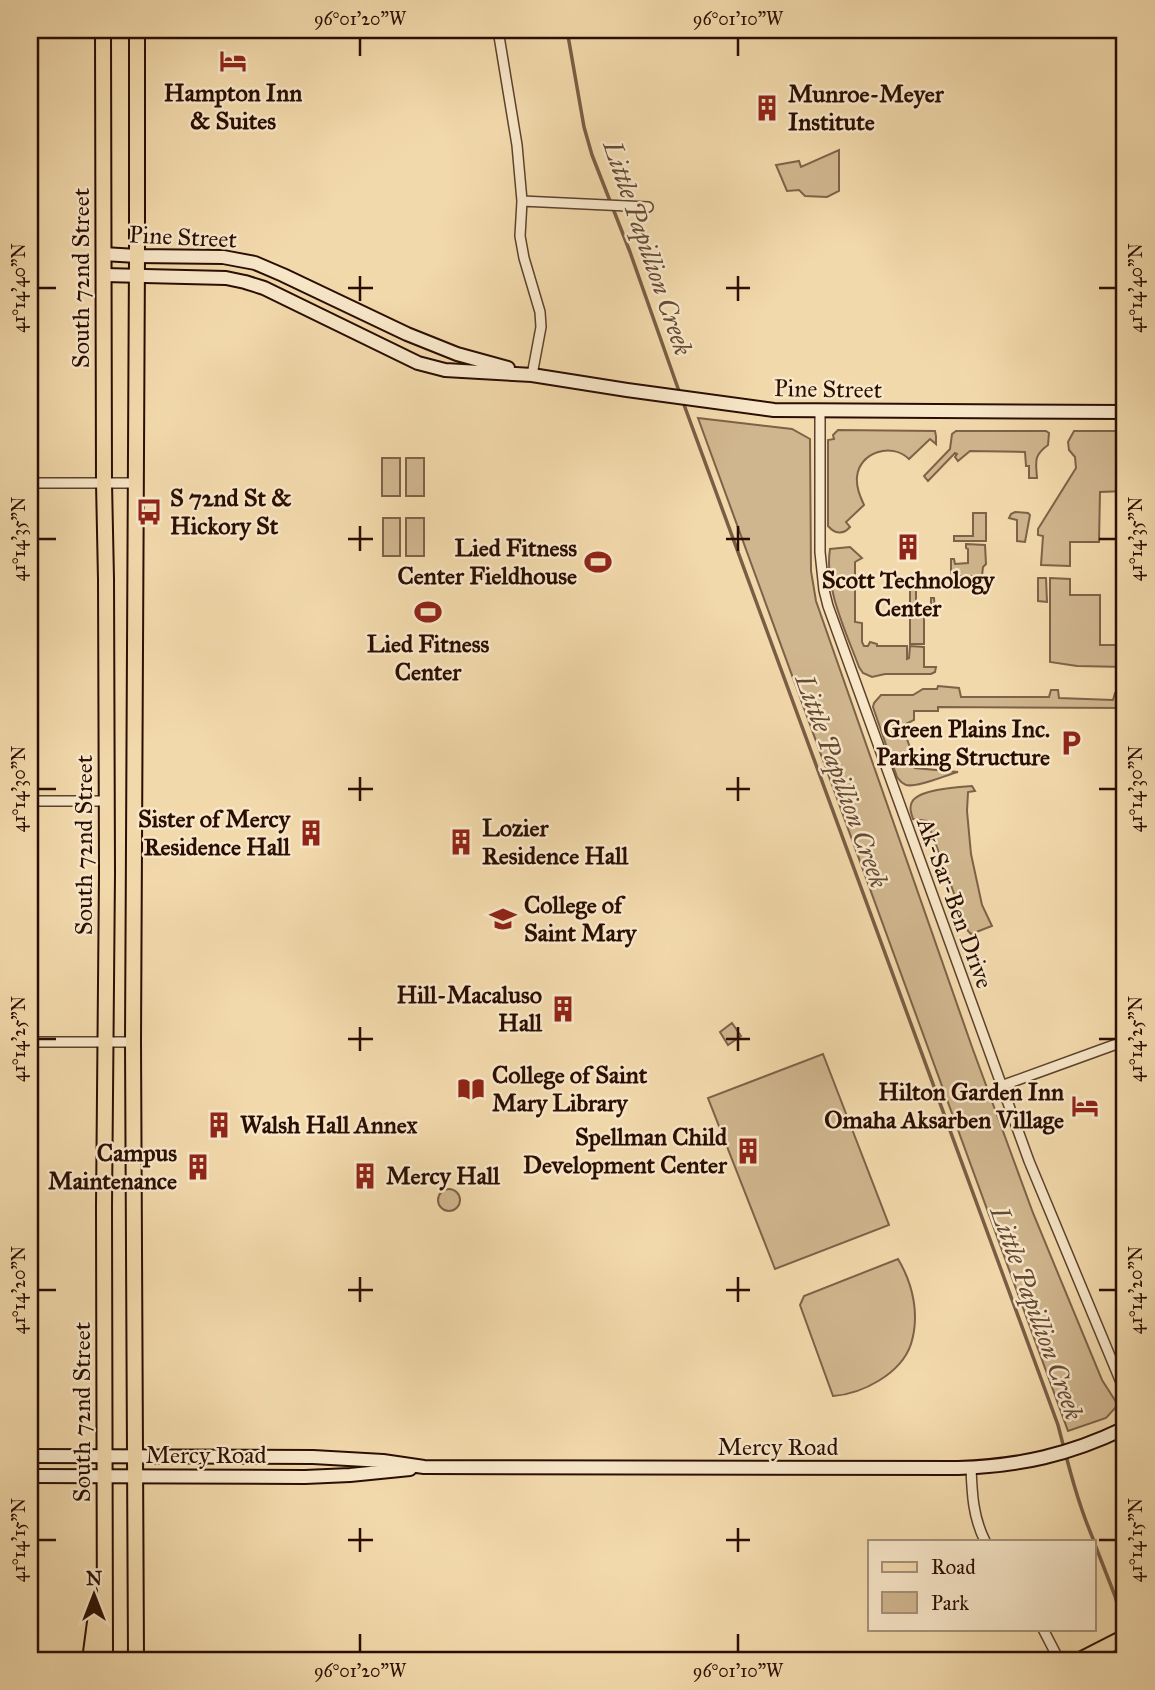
<svg xmlns="http://www.w3.org/2000/svg" width="1155" height="1690" font-family="'IM FELL Great Primer',serif">
<style>
.green{fill:#d0b68e;stroke:#7d6248;stroke-width:2}
.lines{fill:none;stroke-linecap:round;stroke-linejoin:round}
.stream{stroke:#795e45;stroke-width:3.5}
.street-casing{stroke:#5c412c;stroke-width:12}
.secondary-casing{stroke:#2a0e02;stroke-width:16}
.primary-casing{stroke:#2a0e02;stroke-width:18}
.street{stroke:#f7e6c8;stroke-width:9}
.secondary{stroke:#f7e6c8;stroke-width:12}
.primary{stroke:#f2d9ab;stroke-width:14}
.ticks{fill:none;stroke:#2a0e02;stroke-width:2.5}
.labels{text-anchor:middle;dominant-baseline:central;stroke-width:5;stroke-linejoin:round;paint-order:stroke}
.poi-label{font-size:24px;font-weight:bold;fill:#2a0e02;stroke:#f7e6c8;text-anchor:start}
.street-label{font-size:24px;fill:#2a0e02;stroke:#f7e6c8}
.water-label{font-size:26px;font-style:italic;fill:#654a34;stroke:#f7e6c8}
.neatline{fill:none;stroke:#2a0e02;stroke-width:2.5}
.ticks-label{font-size:18px;text-anchor:middle;fill:#2a0e02}
</style>
<rect width="100%" height="100%" fill="#f2d9ab"/>
<filter id="stains"><feTurbulence type="fractalNoise" baseFrequency=".00286" numOctaves="4"/><feColorMatrix values="0 0 0 0 .2 0 0 0 0 .09 0 0 0 0 .02 0 0 0 .5 -.17"/></filter>
<radialGradient id="worn" r=".72"><stop offset=".6" stop-color="#630" stop-opacity="0"/><stop offset="1" stop-color="#630" stop-opacity=".3"/></radialGradient>
<path class="green" d="M839,150v41l-12,6 -22,-1 -6,-6 -12,1 -11,-26 23,-4 2,6z
M698,418l94,11 18,10 1,132 5,30 156,446 61,166 69,167 16,25 -12,13 -38,13z
M838,430l97,1 1,5v8l-6,-5 -21,20c-17,-17 -50,-7 -52,18 -1,10 3,19 7,28l-18,17 4,5c-7,8 -15,7 -22,-1v-86l6,-1 -1,-4z
M956,431h90l3,2 -1,12c-15,11 -12,17 -11,33h-8v-12h-3l-1,-14 -55,-1 -12,10 -3,-4 2,-3 -2,-1 -27,28 -4,-5 26,-27 2,-15z
M1074,431h51v60l-25,1 -1,50h-29v24l-29,-1 2,-29 -5,-1v-6l38,-61 -1,-11 -6,-7 -1,-8z
M382,458h18v38h-18z
M406,458h18v38h-18z
M1015,512l13,1 2,2 -5,27 -8,-1v-21l-8,-2 2,-4z
M973,513h13v28h-32v-5h19z
M383,518h17v38h-17z
M406,518h18v38h-18z
M966,544l19,1 1,19 -3,3 -1,9h-31v-17h3l1,5 13,-1v-14l-2,-1z
M850,547l12,11 -7,4v60l7,1v19l2,4h4l2,-4 7,2v2h30v13l2,-1 1,-12 14,1v20h12l-1,5 -4,2h-46l-13,3 -9,-4 -4,-6c-13,-35 -35,-80 -29,-118z
M1038,578h8l1,24 -9,-1z
M1050,578l20,1v16h30v50h25v22l-48,-1 -27,-4z
M916,586v24h15v-12h3l1,14 -11,1v31h-14v-58z
M938,686l21,2 2,9h88l2,-7h7l1,8 54,2 2,-7h9l1,15 -187,-1v4h-24v9l-12,6 12,32 1,10 43,4c-12,3 -41,16 -52,13 -5,-2 -6,-4 -9,-8l-24,-70 1,-4 7,-8h32l10,-6h14z
M972,786l3,5 -7,1 -1,19 4,43 11,51 10,21 -21,8 -3,-3 -41,-110 -14,-2c-2,-6 -4,-12 -1,-17 6,-13 47,-15 60,-16z
M732,1023l9,13 -13,9 -8,-13z
M823,1054l66,171 -114,44 -67,-171z
M438 1200a11 11 0 1 1 22 0a11 11 0 1 1-22 0Z
M898,1259c15,25 22,56 13,85 -10,30 -49,50 -78,52l-33,-91 4,-9z"/>
<g class="lines">
<path class="stream" d="M567,30l17,97 8,28 38,97 50,142
M683,402l375,1023c10,39 20,79 36,116
M1094,1542l21,54 10,35"/>
<g class="street-casing">
<path id="street" d="M498,30l19,115 5,56
M532,375l9,-48 -1,-15 -16,-54 -4,-22 2,-35 126,6
M820,411v141l4,38 4,16 201,555 96,231
M30,483h105
M30,801h77
M30,1042h103
M1001,1086l124,-45
M971,1468c1,26 2,49 14,73
M1043,1629l16,31"/>
</g>
<g class="secondary-casing">
<path id="secondary" d="M103,254l34,2 86,1 32,6 28,12 124,59 50,20 51,14
M104,275l122,3 19,4 19,6 154,75 27,7 87,5 95,15 147,20 351,2
M30,1456l283,1 70,4 41,6 534,1c62,-2 111,-13 167,-40
M30,1476l275,1 45,-2 60,-6"/>
</g>
<g class="primary-casing">
<path id="primary" d="M103,30l1,453 2,96 1,294 -3,333 1,454
M90,1660l7,-53
M136,1660l-3,-618 4,-786v-226
M1080,1660l45,-23"/>
</g>
<use href="#street" class="street"/>
<use href="#secondary" class="secondary"/>
<use href="#primary" class="primary"/>
</g>
<path class="ticks" d="M360,38v18M738,38v18M360,276v25M738,276v25M38,288h18M348,288h25M726,288h24M1099,288h17M360,526v25M738,526v25M38,539h18M348,539h25M726,539h24M1099,539h17M360,777v24M738,777v24M38,789h18M348,789h25M726,789h24M1099,789h17M360,1027v24M738,1027v24M38,1039h18M348,1039h25M726,1039h24M1099,1039h17M360,1277v25M738,1277v25M38,1290h18M348,1290h25M726,1290h24M1099,1290h17M360,1528v24M738,1528v24M38,1540h18M348,1540h25M726,1540h24M1099,1540h17M360,1634v18M738,1634v18"/>
<defs>
<g id="hotel-bare" transform="scale(2.1)"><path d="M-6-4.5h1.5V1H6V5H4.5V3h-9V5H-6ZM-4 0a1.8 1.8 0 1 1 3.6 0ZM.5 0V-2.5h3Q6-2.5 6 0Z" fill="#8f2418" stroke="#f7e6c8" stroke-width="2.5" paint-order="stroke"/></g>
<g id="building-bare" transform="scale(2.1)"><path d="M-4-6H4V6H1V3H-1V6H-4ZM-2.5-4.3h1.7v1.8h-1.7ZM.8-4.3h1.7v1.8H.8ZM-2.5-1h1.7V.8h-1.7ZM.8-1h1.7V.8H.8Z" fill="#8f2418" stroke="#f7e6c8" stroke-width="2.5" paint-order="stroke"/></g>
<g id="bus-bare" transform="scale(2.1)"><path d="M-5-6H5V4H4V6H2V4H-2V6H-4V4H-5ZM-3.5-4V0h7V-4ZM-3.5 1.2v1.5H-2V1.2ZM2 1.2v1.5H3.5V1.2Z" fill="#8f2418" stroke="#f7e6c8" stroke-width="2.5" paint-order="stroke"/></g>
<g id="stadium-bare" transform="scale(2.1)"><path d="M0-5a6.5 5 0 1 0 0 10a6.5 5 0 1 0 0-10ZM-3.5-1.8h7v3.6h-7Z" fill="#8f2418" stroke="#f7e6c8" stroke-width="2.5" paint-order="stroke"/></g>
<g id="parking-bare" transform="scale(2.1)"><path d="M-3.5-5.5H1a3.5 3.5 0 0 1 0 7H-1V5.5H-3.5ZM-1-3.4V-.6H.8a1.4 1.4 0 0 0 0-2.8Z" fill="#8f2418" stroke="#f7e6c8" stroke-width="2.5" paint-order="stroke"/></g>
<g id="university-bare" transform="scale(2.1)"><path d="M0-5L7-2L0 1L-7-2ZM-4 1L0 2.5L4 1V4Q0 6-4 4Z" fill="#8f2418" stroke="#f7e6c8" stroke-width="2.5" paint-order="stroke"/></g>
<g id="library-bare" transform="scale(2.1)"><path d="M-6-4Q-3-5.5-.7-3.5V5Q-3 3-6 4ZM6-4Q3-5.5 .7-3.5V5Q3 3 6 4Z" fill="#8f2418" stroke="#f7e6c8" stroke-width="2.5" paint-order="stroke"/></g>
</defs>
<g fill-rule="evenodd">
<use href="#hotel-bare" x="233" y="61"/>
<use href="#building-bare" x="767" y="108"/>
<use href="#bus-bare" x="149" y="512"/>
<use href="#building-bare" x="908" y="547"/>
<use href="#stadium-bare" x="598" y="562"/>
<use href="#stadium-bare" x="428" y="612"/>
<use href="#parking-bare" x="1071" y="743"/>
<use href="#building-bare" x="311" y="833"/>
<use href="#building-bare" x="461" y="842"/>
<use href="#university-bare" x="503" y="919"/>
<use href="#building-bare" x="563" y="1009"/>
<use href="#library-bare" x="471" y="1089"/>
<use href="#hotel-bare" x="1085" y="1106"/>
<use href="#building-bare" x="219" y="1125"/>
<use href="#building-bare" x="748" y="1151"/>
<use href="#building-bare" x="198" y="1167"/>
<use href="#building-bare" x="365" y="1176"/>
</g>
<g class="labels">
<g class="poi-label">
<text x="233" y="93" text-anchor="middle">Hampton Inn<tspan x="233" dy="28">&amp; Suites</tspan></text>
<text x="788" y="94">Munroe-Meyer<tspan x="788" dy="28">Institute</tspan></text>
<text x="170" y="498">S 72nd St &amp;<tspan x="170" dy="28">Hickory St</tspan></text>
<text x="577" y="548" text-anchor="end">Lied Fitness<tspan x="577" dy="28">Center Fieldhouse</tspan></text>
<text x="908" y="580" text-anchor="middle">Scott Technology<tspan x="908" dy="28">Center</tspan></text>
<text x="428" y="644" text-anchor="middle">Lied Fitness<tspan x="428" dy="28">Center</tspan></text>
<text x="1050" y="729" text-anchor="end">Green Plains Inc.<tspan x="1050" dy="28">Parking Structure</tspan></text>
<text x="290" y="819" text-anchor="end">Sister of Mercy<tspan x="290" dy="28">Residence Hall</tspan></text>
<text x="482" y="828">Lozier<tspan x="482" dy="28">Residence Hall</tspan></text>
<text x="524" y="905">College of<tspan x="524" dy="28">Saint Mary</tspan></text>
<text x="542" y="995" text-anchor="end">Hill-Macaluso<tspan x="542" dy="28">Hall</tspan></text>
<text x="492" y="1075">College of Saint<tspan x="492" dy="28">Mary Library</tspan></text>
<text x="1064" y="1092" text-anchor="end">Hilton Garden Inn<tspan x="1064" dy="28">Omaha Aksarben Village</tspan></text>
<text x="240" y="1125">Walsh Hall Annex</text>
<text x="727" y="1137" text-anchor="end">Spellman Child<tspan x="727" dy="28">Development Center</tspan></text>
<text x="177" y="1153" text-anchor="end">Campus<tspan x="177" dy="28">Maintenance</tspan></text>
<text x="386" y="1176">Mercy Hall</text>
</g>
<g class="street-label">
<text transform="translate(183 237) rotate(3)">Pine Street</text>
<text transform="translate(81 278) rotate(-90)">South 72nd Street</text>
<text transform="translate(828 389) rotate(1)">Pine Street</text>
<text transform="translate(84 845) rotate(-90)">South 72nd Street</text>
<text transform="translate(955 903) rotate(70)">Ak-Sar-Ben Drive</text>
<text transform="translate(82 1412) rotate(-90)">South 72nd Street</text>
<text x="778" y="1447">Mercy Road</text>
<text x="206" y="1455">Mercy Road</text>
</g>
<g class="water-label">
<text transform="translate(648 248) rotate(71)">Little Papillion Creek</text>
<text transform="translate(842 781) rotate(70)">Little Papillion Creek</text>
<text transform="translate(1037 1313) rotate(70)">Little Papillion Creek</text>
</g>
</g>
<rect width="1155" height="1690" fill="none" stroke="#f2d9ab" stroke-width="77"/>
<rect x="868" y="1540" width="228" height="91" fill="#f7e6c8" stroke="#a59079" stroke-width="2"/>
<rect x="882" y="1562" width="35" height="10" fill="#f2d9ab" stroke="#a59079" stroke-width="2"/>
<text x="931" y="1574" font-size="21" fill="#2a0e02">Road</text>
<rect x="882" y="1592" width="35" height="21" fill="#d0b68e" stroke="#a59079" stroke-width="2"/>
<text x="931" y="1610" font-size="21" fill="#2a0e02">Park</text>
<g transform="translate(94 1595)" stroke="#f7e6c8" stroke-width="5" paint-order="stroke">
<path d="M0-5L12 26L0 18L-12 26Z" fill="#2a0e02"/>
<text y="-10" font-size="19" font-weight="bold" text-anchor="middle" fill="#2a0e02">N</text>
</g>
<rect x="38" y="38" width="1078" height="1614" class="neatline"/>
<g class="ticks-label">
<text x="360" y="25">96°01'20"W</text>
<text x="738" y="25">96°01'10"W</text>
<text transform="translate(19 288) rotate(-90)" y="6">41°14'40"N</text>
<text transform="translate(1136 288) rotate(-90)" y="6">41°14'40"N</text>
<text transform="translate(19 539) rotate(-90)" y="6">41°14'35"N</text>
<text transform="translate(1136 539) rotate(-90)" y="6">41°14'35"N</text>
<text transform="translate(19 789) rotate(-90)" y="6">41°14'30"N</text>
<text transform="translate(1136 789) rotate(-90)" y="6">41°14'30"N</text>
<text transform="translate(19 1039) rotate(-90)" y="6">41°14'25"N</text>
<text transform="translate(1136 1039) rotate(-90)" y="6">41°14'25"N</text>
<text transform="translate(19 1290) rotate(-90)" y="6">41°14'20"N</text>
<text transform="translate(1136 1290) rotate(-90)" y="6">41°14'20"N</text>
<text transform="translate(19 1540) rotate(-90)" y="6">41°14'15"N</text>
<text transform="translate(1136 1540) rotate(-90)" y="6">41°14'15"N</text>
<text x="360" y="1677">96°01'20"W</text>
<text x="738" y="1677">96°01'10"W</text>
</g>
<rect width="100%" height="100%" filter="url(#stains)"/>
<rect width="100%" height="100%" fill="url(#worn)"/>
</svg>
